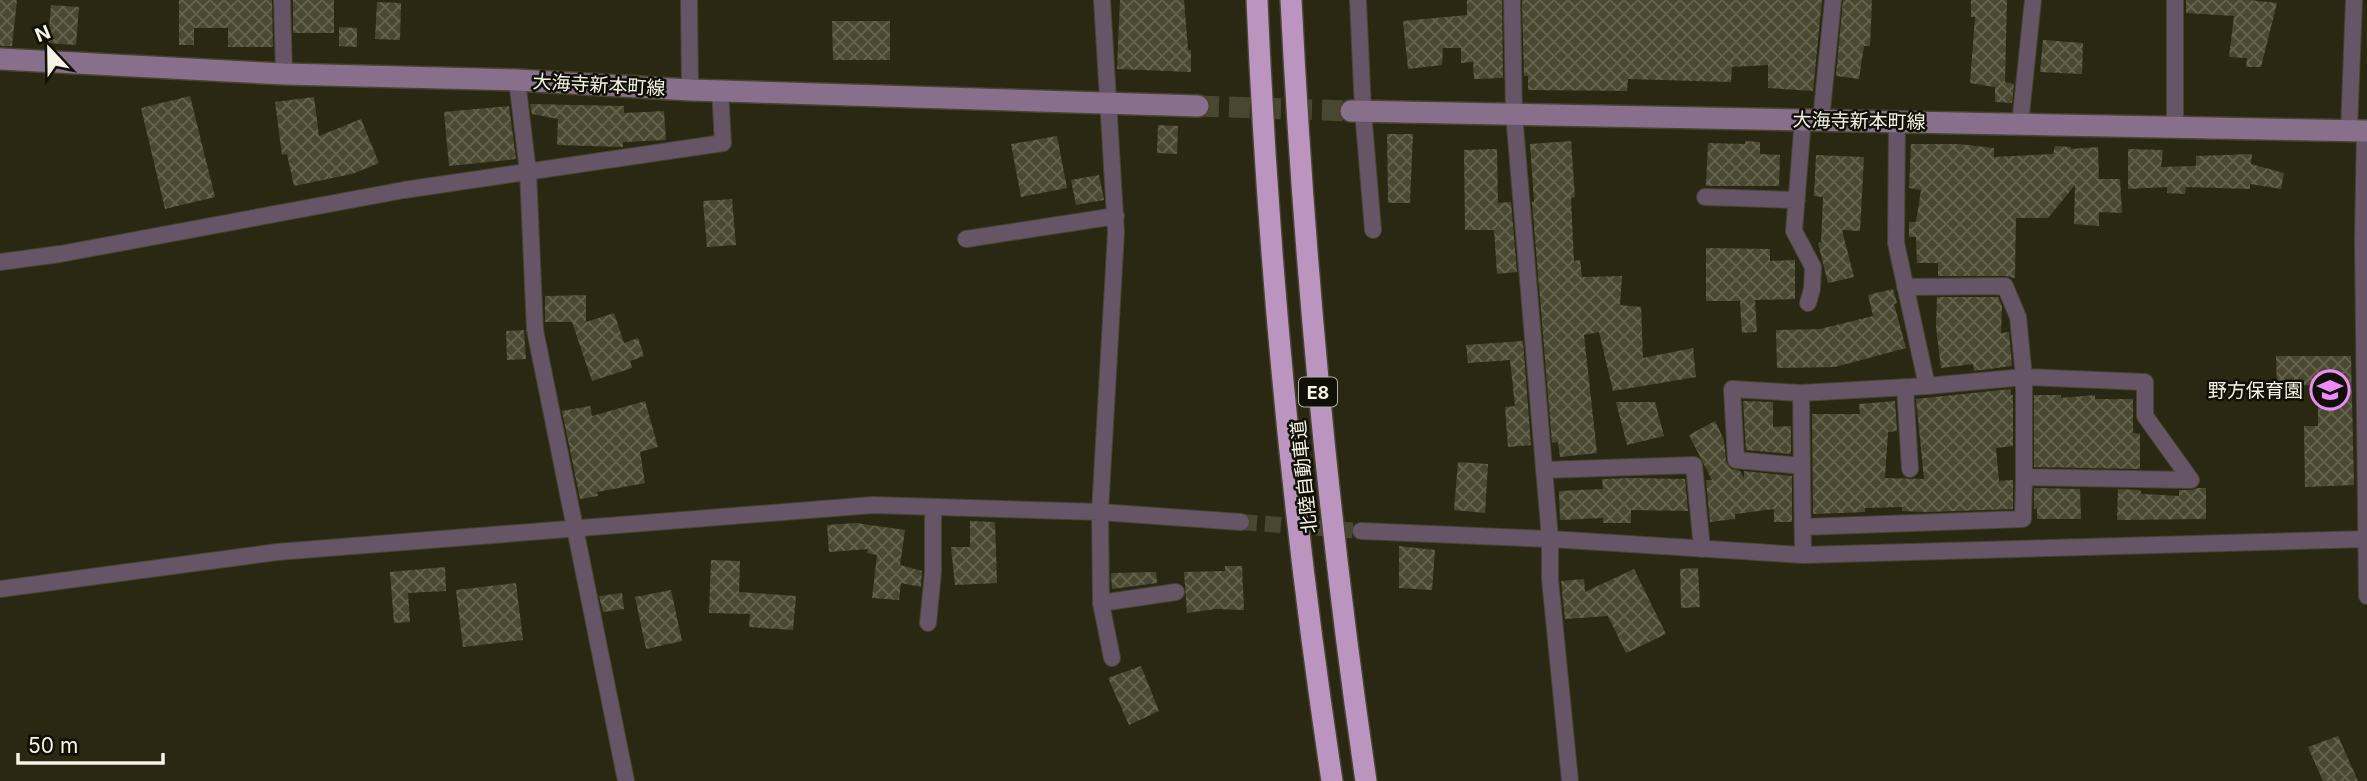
<svg xmlns="http://www.w3.org/2000/svg" width="2367" height="781" font-family="Inter,'Noto Sans JP',sans-serif">
<style>
.building{fill:url(#building-cross-hatch)}
.lines{fill:none;stroke-linecap:round;stroke-linejoin:round}
.minor-tunnel{stroke:#494632;stroke-width:16;stroke-dasharray:16 8;stroke-linecap:butt}
.secondary-tunnel{stroke:#494632;stroke-width:21;stroke-dasharray:21 10;stroke-linecap:butt}
.minor-casing{stroke:#474430;stroke-width:18}
.secondary-casing{stroke:#474430;stroke-width:24}
.motorway-casing{stroke:#474430;stroke-width:24}
.minor{stroke:#655566;stroke-width:16}
.secondary{stroke:#886f8b;stroke-width:21}
.motorway{stroke:#bb95c0;stroke-width:21}
.labels{text-anchor:middle;dominant-baseline:central;stroke-width:5;stroke-linejoin:round;paint-order:stroke}
.shield{fill:#111007;stroke:#b1b0a4;stroke-width:2}
.shield-label{font-size:18px;font-weight:bold;fill:#f6f4e7}
.street-label{font-size:19px;fill:#f6f4e7;stroke:#111007}
.poi-label{font-size:19px;fill:#f6f4e7;stroke:#111007;text-anchor:end}
</style>
<defs>
<pattern id="building-cross-hatch" width="8" height="8" patternUnits="userSpaceOnUse" patternTransform="scale(1.75)"><rect width="8" height="8" fill="#4b4832"/><path d="M0 0l8 8M0 8l8-8" fill="none" stroke="#666350"/></pattern>
</defs>
<rect width="100%" height="100%" fill="#2a2712"/>
<path class="building" d="M0,0h17l-5,46h-12z
M179,0h93l1,47h-45v-19h-34v17h-15z
M293,0h41v33h-41z
M1120,0h64l4,50h3v22l-74,-3z
M1467,0h35l1,78 -29,1 -1,-17 -12,1v-15h-18l-1,17 -34,4 -5,-48 64,-6z
M1522,0h300l-9,91 -45,-3v-23l-36,2 -1,15 -103,-3 -1,12 -99,-1v-14h-4z
M1843,0h29l-2,46h-6l-5,33 -23,-3z
M1971,0h36l-2,82 9,2 -2,19 -17,-1v-15l-25,-4 5,-66h-4z
M2186,0h63l28,3 -16,64h-15l1,-9 -18,-1 5,-41 -48,-3z
M377,2l24,1 -1,37 -25,-1z
M51,5l28,2 -3,38 -28,-2z
M832,21h58v39h-57z
M339,27l18,1v19l-18,-1z
M2043,40l40,3 -1,31 -42,-2z
M190,96l25,101 -50,12 -24,-101z
M314,97l5,39 42,-17 18,44 -27,11 -58,12 -7,-32 -5,1 -7,-53z
M530,104l94,2v7l40,-2 2,29 -43,2v5l-66,-2 1,-26 -26,-5z
M509,106l7,53 -67,7 -5,-54z
M1158,125l20,1 -1,28 -20,-1z
M1387,134h26l-3,69h-22z
M1057,136l10,52 -46,9 -10,-53z
M1571,141l4,56 -4,1 3,63 6,-1 2,17 40,-1 -2,29 21,2 2,51 50,-10 3,29 -83,14 -14,-59 -15,3 13,118 -37,4 -2,-15 -6,1 -20,-241h2l-4,-58z
M1745,141l15,1v12l20,1 -1,31h-73l2,-43 37,1z
M1911,144h47l36,4v9l59,-3 2,-8 16,1v2l27,-2 1,32h21l2,34 -23,-1v14l-25,-2 1,-39 -27,33h-32l-1,60 -10,-2h-67v-13h-21l-1,-26h-7v-15h7l5,-32 -12,-2z
M1497,149l1,54 13,-1 6,70 -20,2 -3,-44h-29l-1,-80z
M2128,149l35,1 -2,17 35,-1v-10l56,-2 -1,10 33,9 -3,16 -31,-5v5l-64,-2 -1,7 -18,-1v-6l-39,2z
M1816,155l48,2 -4,74 -18,-1 12,47 -26,6 -10,-40 3,-1 2,-45 -9,-1z
M1099,175l5,25 -28,5 -5,-25z
M732,199l4,46 -29,2 -4,-46z
M1706,248l64,1v12l25,-1v39l-40,1 2,32 -15,1 -2,-32h-34z
M1893,289l4,14 -3,1 12,44 -71,19 -58,1 -1,-38 44,-1 53,-13 -5,-21z
M586,295v27l28,-9 10,30 14,-5 6,18 -14,5 2,7 -40,13 -20,-59h-27v-26z
M1937,297h61l4,9 -1,27 8,-1 3,34 -38,5 -1,-7 -32,4 -5,-41z
M524,330l2,29 -19,1 -1,-29z
M1523,341l8,104 -23,2 -3,-40 10,-1 -5,-46 -42,3 -2,-18z
M2276,356h75l3,129 -49,2 -1,-61h14v-41l-41,1z
M2011,389v6h2v51l-17,2 3,33 14,-1v29l-86,3 -25,-1v-4l-37,1v4l-52,2 -1,-100h48l-1,-10 36,-3 2,30 -9,1 -3,46 39,1 -8,-80z
M2034,395h27v3l34,-3v4h38v34l7,1v35l-106,-2z
M645,401l13,46 -18,5 5,31 -48,9 1,4 -18,3 -18,-88 28,-5 2,10z
M1743,401l30,1v25l18,-1v28l-45,-4z
M1616,402h39l9,34 -37,9z
M1715,421l9,19 2,21 4,7 10,3 4,7v-7l48,5v46h-18v-13l-39,5v5l-25,3 -4,-42h6l-23,-45z
M1458,462l30,2 -3,49 -31,-3z
M1631,478l54,1 3,32 -57,-1v13h-28v-5l-43,2 -1,-29 44,-2 -1,-10z
M2034,488l46,1 1,30h-44v-11l-3,1z
M2198,488h8v31l-89,1 1,-31 22,1 2,4 37,2v-6h13z
M970,521l25,1 2,61 -42,2 -4,-38h19z
M856,523l49,7 -5,35 22,6 -1,16 -20,-4 -2,17 -27,-2 5,-43 -10,-2 1,-4 -39,3 -2,-27z
M1399,546l36,4 -3,40 -33,-2z
M711,560l29,1 -1,31 57,4 -3,34 -44,-3 1,-13 -41,-1z
M1225,566h17l2,44 -28,-1 -29,4 -3,-41 41,-1z
M445,567l1,24 -38,2 2,29 -16,1 -4,-51z
M1698,568l2,39 -19,1 -1,-39z
M1634,569l32,65 -40,19 -18,-37 -43,3 -4,-38 23,-2 1,13z
M1156,572l1,11 -45,6 -1,-16z
M516,583l7,57 -60,7 -7,-57z
M671,590l11,51 -36,8 -11,-52z
M622,593l2,16 -21,3 -4,-16z
M1141,666l18,45 -30,14 -21,-47z
M2338,736l20,45h-35l-15,-34z"/>
<g class="lines">
<path class="minor-tunnel" d="M1241,522l120,9"/>
<path class="secondary-tunnel" d="M1198,106l153,5"/>
<g class="minor-casing">
<path id="minor" d="M282,0l2,74
M689,0l1,90
M1102,0l14,232 -16,280 1,91 11,55
M1358,0l5,111 10,119
M1512,0l2,114 36,425v40l20,202
M517,80l11,92 7,158 91,451
M1803,119l-9,112 19,36 -1,22 -4,14
M1821,120l12,-120
M2020,124l13,-124
M2175,128v-128
M2349,130l5,-130
M2365,131l-2,108 4,357
M1705,197l92,3
M966,239l150,-23
M0,262l60,-8 344,-64 319,-47 -3,-53
M1905,287l100,-1 13,31 6,60v100
M1905,387l5,82
M1801,393l-69,-4 4,71 66,6
M1544,470l150,-5 8,84
M1803,527l220,-8 1,-42 167,3 -46,-64v-34l-121,-5 -97,9
M1361,531l189,8 253,16 564,-16
M1803,555l-2,-162 126,-7 -31,-143 1,-122
M0,589l277,-37 596,-47 227,7 141,10
M1101,603l75,-11
M928,623l5,-51v-65"/>
</g>
<g class="secondary-casing">
<path id="secondary" d="M0,59l284,15 233,6 173,10 508,16
M1351,111l1016,20"/>
</g>
<g class="motorway-casing">
<path id="motorway" d="M1257,0c11,261 36,523 75,781
M1291,0c13,262 37,522 75,781"/>
</g>
<use href="#minor" class="minor"/>
<use href="#secondary" class="secondary"/>
<use href="#motorway" class="motorway"/>
</g>
<defs>
<g id="school-ring" transform="scale(2.0125)"><circle r="9.5" fill="#111007" stroke="#ed8cf9" stroke-width="1.5"/><path d="M0-5L7-2L0 1L-7-2ZM-4 1L0 2.5L4 1V4Q0 6-4 4Z" fill="#ed8cf9"/></g>
</defs>
<g fill-rule="evenodd">
<use href="#school-ring" x="2330" y="390"/>
</g>
<g class="labels">
<rect class="shield" x="1299" y="377.5" width="38" height="29" rx="5"/>
<g class="shield-label">
<text x="1318" y="392">E8</text>
</g>
<g class="street-label">
<text transform="translate(599 85) rotate(3)">大海寺新本町線</text>
<text transform="translate(1859 121) rotate(1)">大海寺新本町線</text>
<text transform="translate(1304 477) rotate(-96)">北陸自動車道</text>
</g>
<g class="poi-label">
<text x="2303" y="390">野方保育園</text>
</g>
</g>
<g transform="translate(49 49) rotate(338)" stroke="#111007" stroke-width="5" paint-order="stroke">
<path d="M0-5L12 26L0 18L-12 26Z" fill="#f6f4e7"/>
<text y="-10" font-size="19" font-weight="bold" text-anchor="middle" fill="#f6f4e7">N</text>
</g>
<path d="M18 753v10h145v-10" fill="none" stroke="#f6f4e7" stroke-width="3.5"/>
<text x="28" y="753" font-size="21" fill="#f6f4e7" stroke="#111007" stroke-width="5" paint-order="stroke">50 m</text>
</svg>
